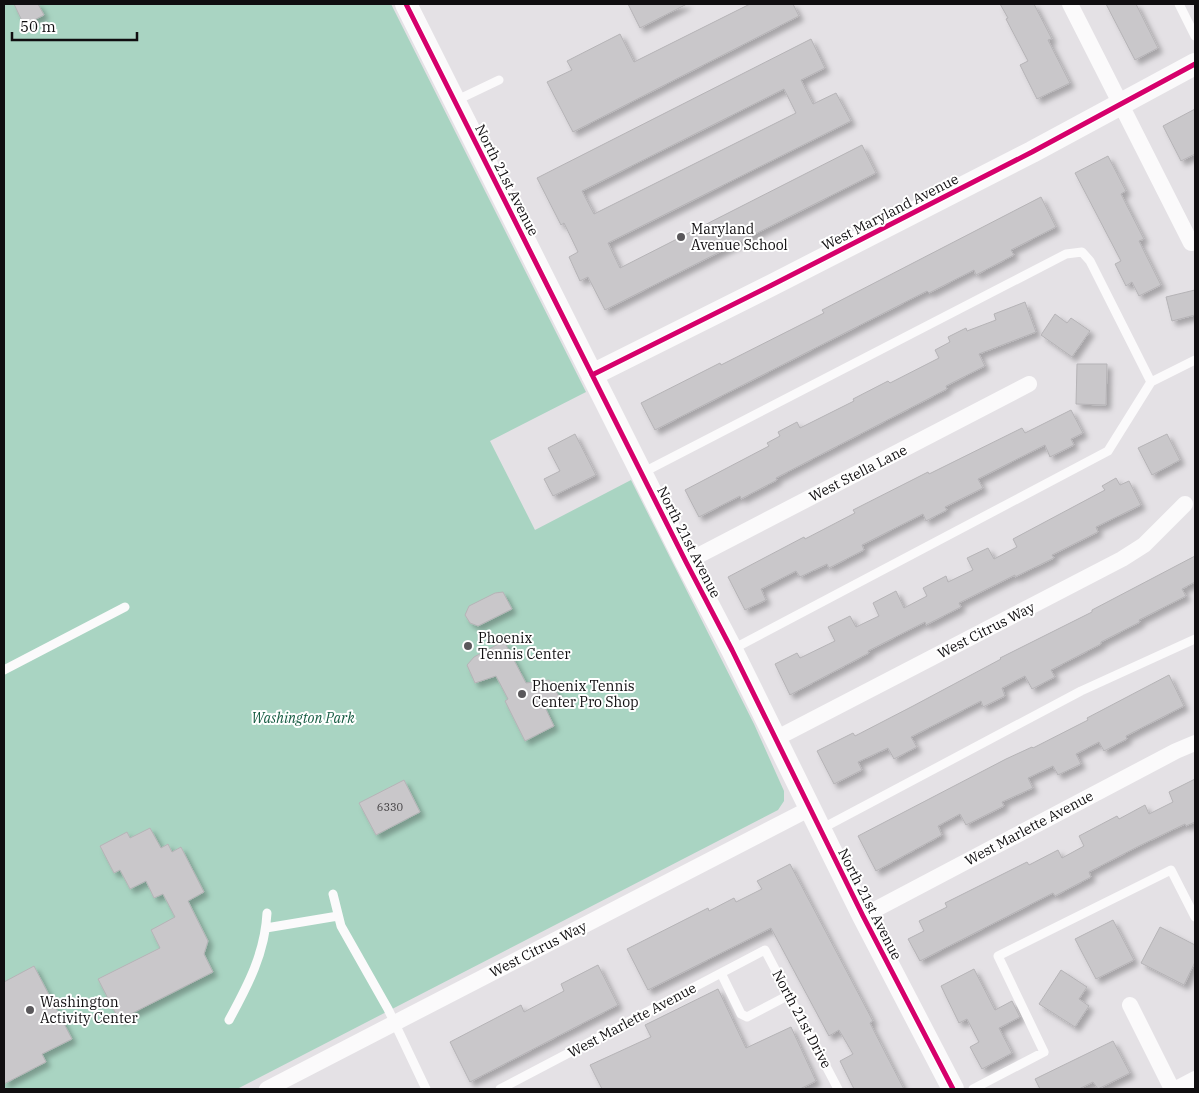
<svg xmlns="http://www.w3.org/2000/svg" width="1199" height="1093" font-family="'IBM Plex Serif',serif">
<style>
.green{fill:#a9d4c2}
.building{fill:#c9c7ca;stroke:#b5b3b6;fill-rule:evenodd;filter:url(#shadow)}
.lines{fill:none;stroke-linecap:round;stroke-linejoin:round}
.lane{stroke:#fbfafb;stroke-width:9}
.street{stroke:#fbfafb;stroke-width:16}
.secondary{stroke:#fbfafb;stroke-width:22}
.cycleway-casing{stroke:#fff;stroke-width:8}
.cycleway{stroke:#d6006c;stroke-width:5}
.poi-dot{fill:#5a585b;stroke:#fff;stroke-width:2}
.labels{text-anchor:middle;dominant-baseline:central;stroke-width:4;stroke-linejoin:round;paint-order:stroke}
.number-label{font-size:11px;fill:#403e40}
.street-label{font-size:14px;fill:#100e10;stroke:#fff}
.poi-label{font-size:14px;fill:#100e10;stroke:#fff;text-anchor:start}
.park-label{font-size:14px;font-style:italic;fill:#155b41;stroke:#fff}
</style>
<defs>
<filter id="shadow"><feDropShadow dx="4.5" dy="4.5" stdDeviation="2.5" flood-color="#0004"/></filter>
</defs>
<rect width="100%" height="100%" fill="#e4e1e5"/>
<path class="green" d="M4,4h387l195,388 -96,49 45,89 96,-50 123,244 30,67v10l-6,9 -541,279h-233z"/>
<path class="building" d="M14,4h24l6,11 -20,10z
M628,4h59l-47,24z
M750,4h43l6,12 -226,116 -26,-50 25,-12 -5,-9 53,-27 14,28z
M1000,4h34l18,35 -4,1 22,43 -33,16 -17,-34 8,-4 -22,-42 2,-1z
M1106,4h30l22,44 -23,12z
M811,39l14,29 -24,12 12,24 23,-11 15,28 -243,122 12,25 242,-123 14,28 -271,137 -17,-33 -8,4 -11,-24 9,-5 -14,-29 -3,2 -24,-47zM784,89l12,24 -202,101 -12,-23z
M1195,109v45l-14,7 -18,-35z
M1108,156l18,35 -5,3 23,45 -5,2 22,44 -22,11 -7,-14 -6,4 -11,-22 6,-3 -46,-88z
M1041,197l15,30 -45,23 3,5 -38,20 -2,-5 -45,23 -2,-2 -272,139 -14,-27 79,-40 1,2 103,-52 -2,-3z
M1195,290v25l-23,6 -6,-24z
M1025,302l11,30 -57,22 6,12 -39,20 1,3 -171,89 1,2 -36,19 -1,-3 -41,21 -14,-27 84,-44 -2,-3 13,-7 -2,-4 19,-10 3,6 54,-27 -1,-2 35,-18 2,2 49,-25 -4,-8 15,-8 -2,-5 18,-9 1,3 29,-11 -2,-6z
M1055,314l12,9 4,-5 19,13 -18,26 -31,-22z
M1077,364h30l-1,41 -30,-1z
M1071,410l12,23 -12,6 3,6 -24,12 -5,-12 -67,34 5,9 -38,19 2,3 -21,11 -3,-7 -61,31 2,5 -35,18 -2,-4 -27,13 -4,-6 -35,18 5,11 -21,10 -17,-33 76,-40 1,2 50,-26 -2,-3 75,-38 1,2 93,-46 3,5z
M575,434l21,41 -43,21 -9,-17 16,-8 -12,-23z
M1167,434l13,26 -28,15 -14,-27z
M1116,478l4,7 9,-4 12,24 -45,22 2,5 -46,23 2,3 -39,19v-2l-56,28 2,4 -35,18 -1,-3 -57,29 1,2 -79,42 -15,-31 22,-11 3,5 35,-17 -7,-14 22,-11 6,11 23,-11 -6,-13 23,-12 8,17 23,-12 -4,-8 23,-12 2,6 25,-12 -6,-12 21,-10 6,11 23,-12 -4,-8 92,-49 -3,-4z
M1195,556v26l-13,7 4,7 -47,24 1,2 -39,20v2l-50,26 4,7 -23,12 -7,-13 -23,12 3,8 -22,11 -2,-6 -70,36 6,10 -23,12 -6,-11 -30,14 4,8 -28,14 -17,-33 36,-18 2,3 58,-30 88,-47 -1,-1 92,-46v-2z
M503,592l9,17 -34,17 -8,-3 -5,-8 4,-9 26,-13z
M504,641l22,42 23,-3 11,18 -17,5 11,23 -29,15 -20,-40 3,-2 -12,-23 -21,7 -8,-18 7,-8z
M1169,675l15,31 -58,30 1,3 -23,12 -5,-9 -23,12 5,10 -23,11 -5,-9 -25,12 5,10 -31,14 2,4 -38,19 -6,-11 -22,12 4,9 -66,36 -18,-35 148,-77 26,-12 1,1 55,-28 -1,-2z
M1195,779v43l-9,4 -1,-2 -46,22 -50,26 2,5 -36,19 -2,-3 -133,68 -12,-22 16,-8 -5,-10 28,-14 -2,-4 82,-41 2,3 29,-15 4,8 22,-12 -5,-10 38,-20 2,3 26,-14 4,9 24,-12 -4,-10z
M404,780l16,32 -44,23 -17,-32z
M150,828l11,20 7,-4 4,8 9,-5 23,45 -16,9 20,40 -4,13 9,18 -94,48 -21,-41 62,-31 -9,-18 24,-13 -12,-23 -9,4 -8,-17 -16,8 -10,-19 -6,3 -14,-27 27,-14 3,6z
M790,864l83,157 -3,2 34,66h-50l-14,-28 13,-7 -14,-24 -10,6 -58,-108 -123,62 -21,-41 81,-41 1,3 25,-13 2,4 26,-13 -5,-8z
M1113,920l21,40 -38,19 -21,-40z
M1160,927l35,18v17l-11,23 -43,-22z
M598,965l20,40 -148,77 -20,-40 71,-37 3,7 40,-21 -3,-7z
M34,966l38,73 -30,15 4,8 -42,22v-102z
M974,969l21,41 17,-9 8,16 -21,11 13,25 -30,16 -12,-22 9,-5 -12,-23 -8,4 -18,-37z
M1061,970l26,17 -8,12 10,7 -14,21 -36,-23z
M718,989l28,59 45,-21 25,54 -16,8h-198l-12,-24 61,-28 -6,-12z
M1113,1041l17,32 -32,16 -5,-7 -14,7h-39l-5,-10z"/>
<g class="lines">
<path class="lane" d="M1179,4l16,32
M455,101l44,-21
M642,473l424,-219 16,-2 8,9 61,121
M733,649l375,-198 43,-69 44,-22
M4,670l121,-63
M821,829l260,-138 114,-52
M333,894l8,32 47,83 38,80
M266,928l72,-12
M721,973l20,41 6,3 42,-22
M229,1020c19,-35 36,-67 38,-107
M500,1089l265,-139 73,139
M973,1089l71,-37 -46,-96 173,-86 24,47"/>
<path class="street" d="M1070,4l121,239
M686,562l343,-178
M775,739l347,-180 22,-14 41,-41
M863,916l313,-165 19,-8
M1130,1005l42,84
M267,1089l542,-280
M1176,1089l19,-10"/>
<path class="secondary" d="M406,4l280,558 46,88 131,266 90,173
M592,375l180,-90 260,-133 163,-88"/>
<g class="cycleway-casing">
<path id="cycleway" d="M406,4l280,558 46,88 131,266 90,173
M592,375l180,-90 260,-133 163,-88"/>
</g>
<use href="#cycleway" class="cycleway"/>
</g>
<g class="poi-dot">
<circle cx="681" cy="237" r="5"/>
<circle cx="468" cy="646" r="5"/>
<circle cx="522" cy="694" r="5"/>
<circle cx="30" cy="1010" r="5"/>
</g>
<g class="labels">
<g class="number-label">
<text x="390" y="807">6330</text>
</g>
<g class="street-label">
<text transform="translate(507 180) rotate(63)">North 21st Avenue</text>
<text transform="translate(890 212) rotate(-27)">West Maryland Avenue</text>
<text transform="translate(858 473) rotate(-27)">West Stella Lane</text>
<text transform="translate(689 542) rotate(63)">North 21st Avenue</text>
<text transform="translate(986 630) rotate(-27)">West Citrus Way</text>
<text transform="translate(1029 828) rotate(-28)">West Marlette Avenue</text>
<text transform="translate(870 904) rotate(63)">North 21st Avenue</text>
<text transform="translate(538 949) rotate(-27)">West Citrus Way</text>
<text transform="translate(802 1019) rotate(62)">North 21st Drive</text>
<text transform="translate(632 1020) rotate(-28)">West Marlette Avenue</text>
</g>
<g class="poi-label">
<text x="691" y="229">Maryland<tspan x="691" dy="16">Avenue School</tspan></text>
<text x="478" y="638">Phoenix<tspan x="478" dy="16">Tennis Center</tspan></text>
<text x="532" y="686">Phoenix Tennis<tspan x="532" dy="16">Center Pro Shop</tspan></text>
<text x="40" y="1002">Washington<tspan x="40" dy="16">Activity Center</tspan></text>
</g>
<g class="park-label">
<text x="303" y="718">Washington Park</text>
</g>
</g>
<rect width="1199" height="1093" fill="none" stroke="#100e10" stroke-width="10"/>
<path d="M12 32v8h125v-8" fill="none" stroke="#100e10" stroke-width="2.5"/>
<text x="20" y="32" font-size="15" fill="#100e10" stroke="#ffffff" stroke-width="4" paint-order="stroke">50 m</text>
</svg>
